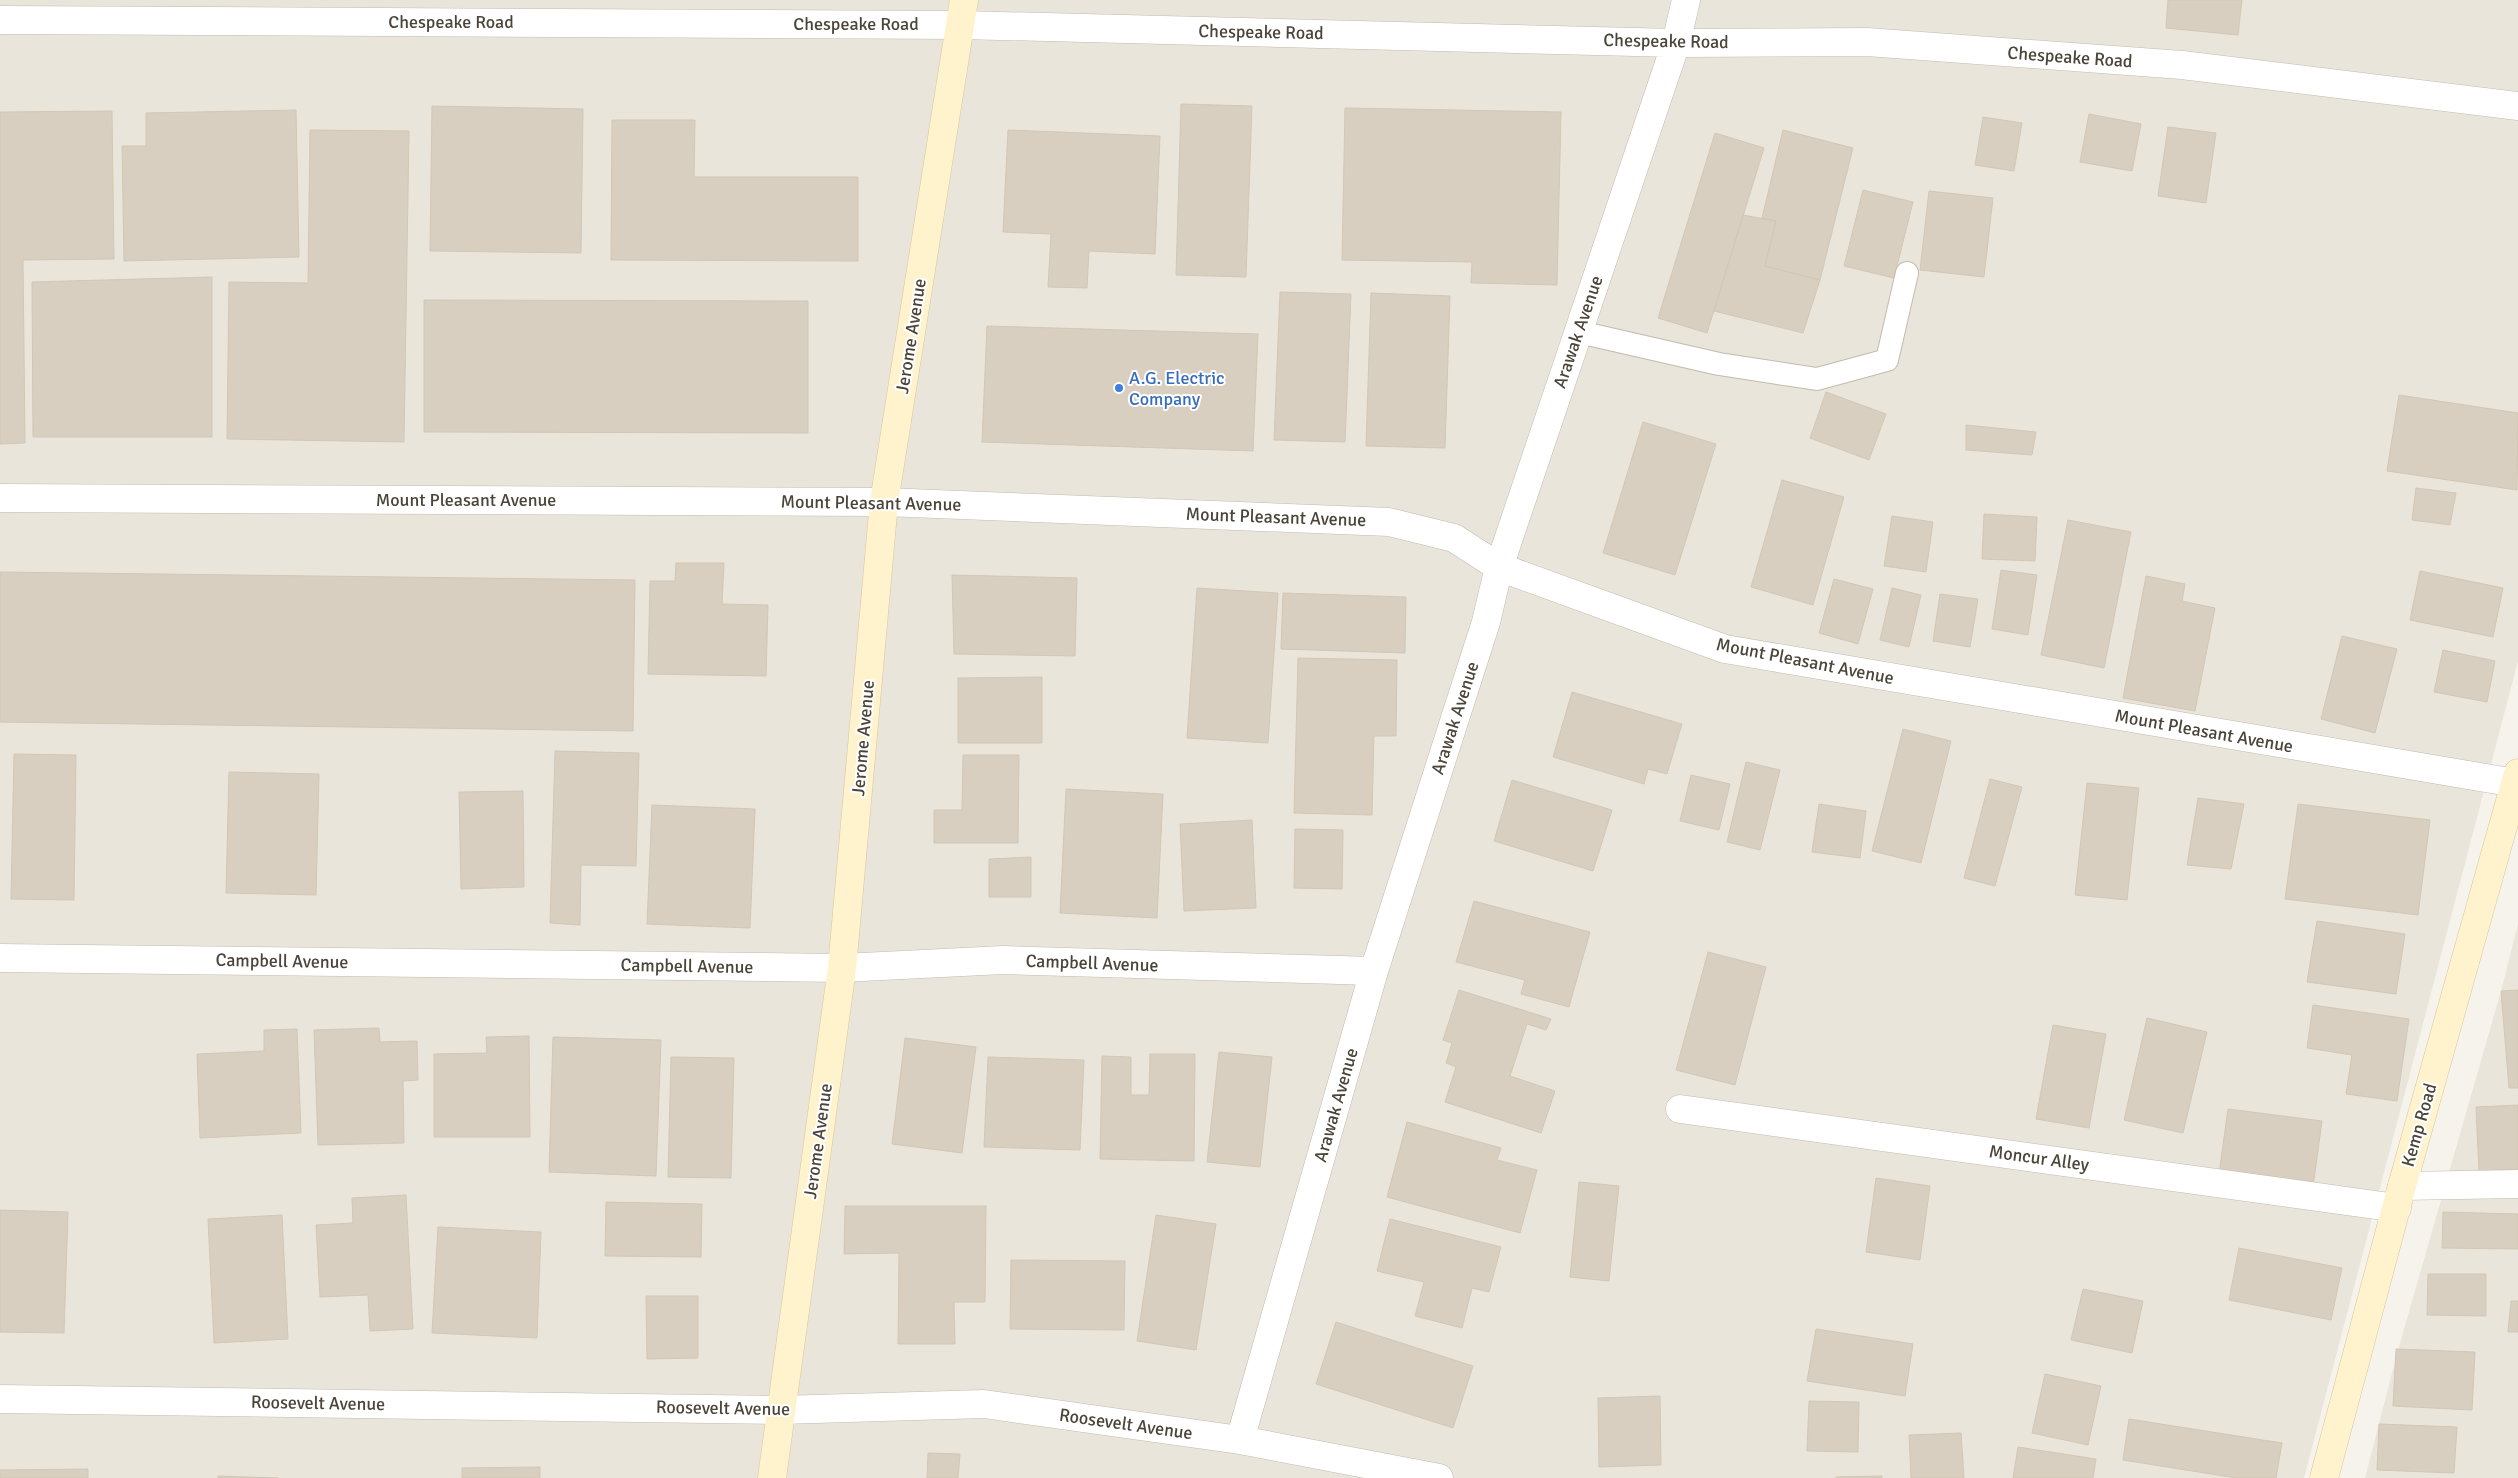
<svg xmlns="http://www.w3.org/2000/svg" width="2518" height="1478" font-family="Signika,sans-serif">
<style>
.residential{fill:#eae5da}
.building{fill:#d8cfc1;stroke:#d3c7b4}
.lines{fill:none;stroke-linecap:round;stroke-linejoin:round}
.lane-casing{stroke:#c2bbae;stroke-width:24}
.street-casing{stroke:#c2bbae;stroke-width:29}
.secondary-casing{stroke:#d6c79b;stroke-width:29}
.lane{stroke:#fff;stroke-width:22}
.street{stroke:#fff;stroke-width:28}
.secondary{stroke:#fff3cd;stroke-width:28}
.shop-dot{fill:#3f7fe0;stroke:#fff;stroke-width:2}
.labels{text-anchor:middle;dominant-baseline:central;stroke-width:4;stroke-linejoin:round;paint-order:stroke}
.street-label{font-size:18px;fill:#4b4439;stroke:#fff}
.shop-label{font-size:18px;fill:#366cbe;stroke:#fff;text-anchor:start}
</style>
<rect width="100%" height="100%" fill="#f6f3ec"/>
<path class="residential" d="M0,0h2518v661l-214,817h-2304z
M2518,924v554h-153l33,-128 103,-359z"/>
<path class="building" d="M2168,0h74l-4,35 -72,-7z
M1181,104l71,2 -6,171 -70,-2z
M432,106l151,3 -2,144 -151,-2z
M1345,108l216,4 -4,173 -86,-2 1,-21 -130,-2z
M296,110l3,147 -175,4 -2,-115h24v-33z
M112,111l2,148 -91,1 2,183 -25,1v-332z
M2089,114l52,10 -9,47 -52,-9z
M1983,117l39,6 -8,48 -39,-6z
M612,120h83l-1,57h164v84l-247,-1z
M2168,127l48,6 -10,70 -48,-7z
M310,130l99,1 -5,311 -177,-3 2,-157 79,1z
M1008,130l152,6 -5,118 -66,-3 -2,37 -39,-1 3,-53 -48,-2z
M1783,130l70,18 -33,132 -55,-14 11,-45 -14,-3z
M1715,133l49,15 -57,185 -49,-15z
M1863,190l50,12 -19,76 -50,-12z
M1929,191l64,7 -9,79 -64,-7z
M1743,215l33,6 -11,45 55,14 -17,53 -89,-22z
M212,277v160h-179l-1,-155z
M1280,292l71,2 -6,148 -71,-2z
M1371,293l79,3 -5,152 -79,-2z
M424,300l384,1v132l-384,-1z
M987,326l271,8 -5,117 -271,-9z
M1826,392l60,22 -17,46 -59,-22z
M2399,395l119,18 -1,77 -130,-19z
M1643,422l73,22 -41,131 -72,-22z
M1966,425l70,7 -4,23 -66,-5z
M1782,480l62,17 -31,108 -62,-18z
M2416,488l40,5 -6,32 -38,-5z
M1984,514l53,3 -2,44 -53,-2z
M1892,516l41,6 -7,50 -42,-6z
M2068,520l63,12 -27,136 -63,-13z
M676,563h48l-2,41 46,1 -2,71 -118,-2 2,-93h25z
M2001,570l36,5 -9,60 -36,-6z
M2420,571l83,17 -10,49 -83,-17z
M0,572l635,8 -2,151 -633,-9z
M952,575l125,3 -2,78 -121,-2z
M2146,576l39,8 -3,17 33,7 -20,103 -72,-13z
M1834,579l39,10 -15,55 -39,-11z
M1197,588l81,5 -10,150 -81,-5z
M1892,588l29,7 -12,52 -29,-7z
M1283,593l123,4 -1,56 -124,-4z
M1940,594l38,5 -8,48 -37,-6z
M2342,636l55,13 -22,84 -54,-14z
M2443,650l52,11 -8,41 -53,-10z
M1298,658l99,2 -1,76h-22l-2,79 -78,-2z
M1042,677v66h-84v-65z
M1572,692l110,32 -15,50 -19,-5 -4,15 -91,-27z
M1903,729l48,12 -30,122 -49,-12z
M555,751l84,2 -3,113 -55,-1 -1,60 -30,-2z
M14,754l62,1 -2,145 -63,-1z
M963,755h56l-1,88h-84v-33h28z
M1746,762l34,8 -20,80 -33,-8z
M229,772l90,2 -3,121 -90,-2z
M1691,775l39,9 -11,46 -39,-9z
M1990,779l32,8 -27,99 -31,-8z
M1512,780l100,30 -19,61 -99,-30z
M2087,783l52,5 -12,112 -52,-5z
M1066,789l97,5 -6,124 -97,-5z
M523,791l1,96 -63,2 -2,-97z
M2198,798l46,6 -13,65 -44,-4z
M1819,804l47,7 -6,47 -48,-6z
M2298,804l132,16 -12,95 -133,-16z
M652,805l103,4 -5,119 -103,-4z
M1252,820l4,88 -72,3 -4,-87z
M1295,829l48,1 -1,59 -48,-1z
M1031,857v40h-42v-38z
M1474,901l116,31 -21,75 -48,-13 4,-14 -69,-18z
M2317,921l88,13 -9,60 -89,-12z
M1708,952l58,15 -31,118 -59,-15z
M1459,990l92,29 -5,11 -19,-6 -17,52 45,15 -14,42 -96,-31 11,-35 -10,-4 6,-20 -9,-3z
M2518,990v98h-9l-8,-97z
M2313,1005l96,14 -12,82 -51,-7 6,-39 -45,-7z
M2147,1018l60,14 -24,101 -59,-13z
M2053,1025l53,9 -17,94 -53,-9z
M379,1028l1,14 37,-1 1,39 -15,1 1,62 -86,2 -4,-115z
M297,1029l4,104 -101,5 -3,-84 67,-3v-21z
M529,1036l1,101h-96v-83l53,-1 -1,-16z
M553,1037l108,3 -5,136 -107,-4z
M905,1038l71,9 -14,106 -70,-9z
M1219,1052l53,5 -12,110 -53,-5z
M1150,1054h45l-1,107 -94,-2 2,-103 29,1v38h18z
M671,1057l63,1 -3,120 -63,-1z
M988,1057l96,3 -4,90 -96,-3z
M2518,1105v64l-39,2 -3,-64z
M2228,1109l94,12 -9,66 -94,-13z
M1407,1122l94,26 -4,12 40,10 -17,63 -133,-36z
M1876,1178l54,8 -10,74 -54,-8z
M1579,1182l40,4 -10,95 -39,-4z
M406,1195l7,134 -43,2 -2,-36 -48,2 -4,-72 37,-2 -1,-25z
M606,1202l96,2 -1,53 -96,-1z
M845,1206h141l-1,96h-31l1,42h-57l1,-91 -55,1z
M0,1210l68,2 -4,121 -64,-1z
M2443,1212l75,2v35l-76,-1z
M282,1215l6,124 -74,4 -6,-124z
M1156,1215l60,9 -20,126 -59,-9z
M1390,1219l111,28 -12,45 -17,-4 -10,40 -47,-12 9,-34 -47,-11z
M438,1227l103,5 -4,106 -105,-5z
M2239,1248l103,20 -11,52 -102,-20z
M1011,1260l114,1 -1,69 -114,-1z
M2428,1274h58v42l-59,-1z
M2083,1289l60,12 -11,52 -61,-13z
M646,1296h52v62l-51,1z
M2511,1301h7v31h-10z
M1336,1322l137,44 -20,62 -137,-44z
M1816,1329l97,15 -8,52 -98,-15z
M2396,1349l79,3 -3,58 -79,-4z
M2045,1374l56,12 -13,59 -56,-12z
M1660,1396l1,69 -62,2 -1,-69z
M1809,1401l50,1 -1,50 -51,-1z
M2129,1419l153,24 -6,35h-40l-113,-18z
M2379,1424l78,3 -3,46 -77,-3z
M1961,1433l3,45h-53l-2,-43z
M2018,1447l78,12 -3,19h-80z
M928,1453l32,1 -2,24h-31z
M540,1467v11h-78v-10z
M88,1469v9h-88v-8z
M218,1476l60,2h-60z
M1882,1476v2h-46v-1z"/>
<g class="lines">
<g class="lane-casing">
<path id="lane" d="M1579,332l140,32 98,15 70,-19 20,-87"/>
</g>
<g class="street-casing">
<path id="street" d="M0,20l962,5 714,18 191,-1 315,23 336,41
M0,498l884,4 505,20 65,16 45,29 226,82 790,134
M0,958l842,10 161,-8 371,11
M1680,1109l717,99
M2402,1186l116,-2
M0,1399l781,11 203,-6 256,36 199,38
M1240,1440l134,-469 112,-349 13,-55 177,-524 10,-43"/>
</g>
<g class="secondary-casing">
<path id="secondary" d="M772,1478l70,-510 42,-466 80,-502
M2324,1478l78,-292 116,-413"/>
</g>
<use href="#lane" class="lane"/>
<use href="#street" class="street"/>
<use href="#secondary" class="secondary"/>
</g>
<circle class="shop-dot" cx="1119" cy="388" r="5"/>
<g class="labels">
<g class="street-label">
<text x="451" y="22">Chespeake Road</text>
<text x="856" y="24">Chespeake Road</text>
<text transform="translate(1261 32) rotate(1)">Chespeake Road</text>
<text transform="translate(1666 41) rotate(1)">Chespeake Road</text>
<text transform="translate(2070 57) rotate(4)">Chespeake Road</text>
<text transform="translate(1578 332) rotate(-71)">Arawak Avenue</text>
<text transform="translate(911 336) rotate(-81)">Jerome Avenue</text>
<text x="466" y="500">Mount Pleasant Avenue</text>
<text transform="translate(871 503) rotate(1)">Mount Pleasant Avenue</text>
<text transform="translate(1276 517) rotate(2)">Mount Pleasant Avenue</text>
<text transform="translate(1805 661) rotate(11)">Mount Pleasant Avenue</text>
<text transform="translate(1455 718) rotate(-72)">Arawak Avenue</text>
<text transform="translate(2204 731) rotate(10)">Mount Pleasant Avenue</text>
<text transform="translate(863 738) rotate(-85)">Jerome Avenue</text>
<text transform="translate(282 961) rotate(1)">Campbell Avenue</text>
<text transform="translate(1092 963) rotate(2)">Campbell Avenue</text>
<text transform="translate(687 966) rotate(1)">Campbell Avenue</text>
<text transform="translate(1336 1105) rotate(-74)">Arawak Avenue</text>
<text transform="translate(2419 1125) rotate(-74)">Kemp Road</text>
<text transform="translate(818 1141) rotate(-82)">Jerome Avenue</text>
<text transform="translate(2039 1158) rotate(8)">Moncur Alley</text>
<text transform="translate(318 1403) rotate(1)">Roosevelt Avenue</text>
<text transform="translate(723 1408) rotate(1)">Roosevelt Avenue</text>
<text transform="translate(1126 1424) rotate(8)">Roosevelt Avenue</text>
</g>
<g class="shop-label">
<text x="1129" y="378">A.G. Electric<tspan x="1129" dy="21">Company</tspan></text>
</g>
</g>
</svg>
